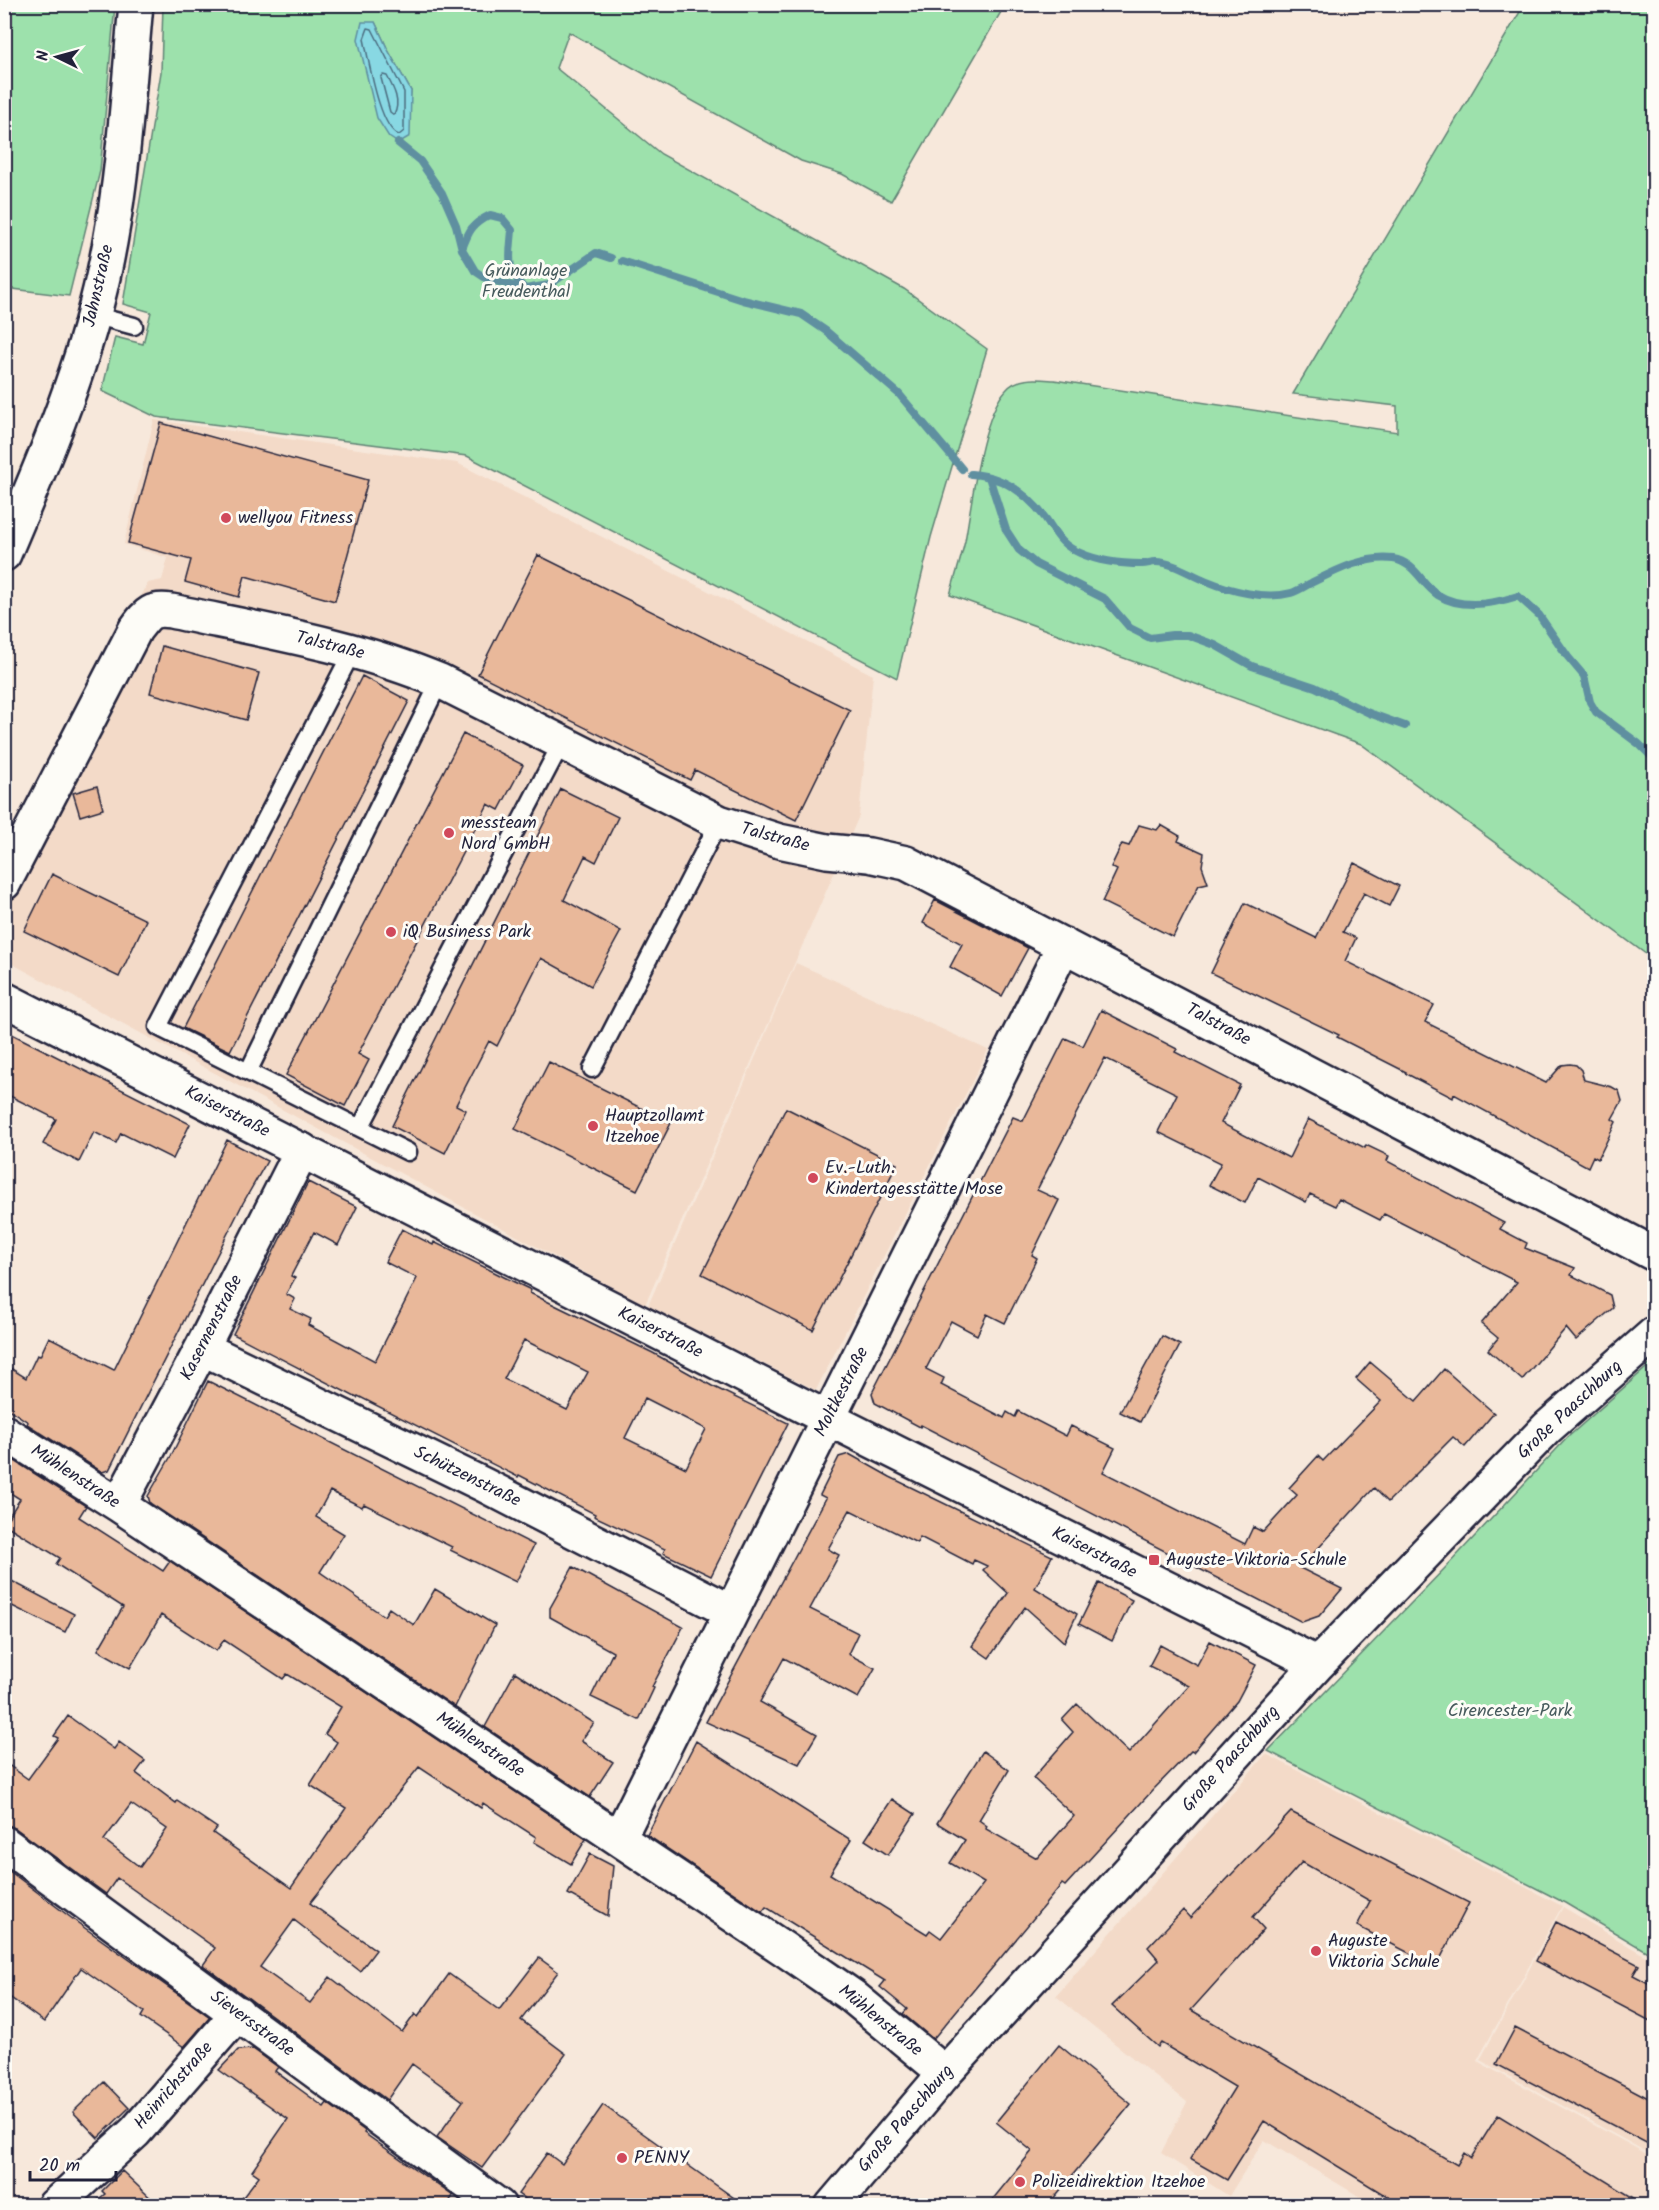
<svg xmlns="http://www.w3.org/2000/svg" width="1659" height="2210" font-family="Kalam,sans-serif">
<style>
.built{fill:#f3dac8;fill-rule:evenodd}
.green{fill:#9de1ac;stroke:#608274;stroke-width:1.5;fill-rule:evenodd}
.water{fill:#88d8e3;stroke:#5f8fa0;stroke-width:1.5}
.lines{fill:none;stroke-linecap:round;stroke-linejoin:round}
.shore{stroke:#4b6b7e;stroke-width:1.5}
.stream{stroke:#5f8fa0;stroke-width:8}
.building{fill:#e9b89a;stroke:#22223b;stroke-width:1.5;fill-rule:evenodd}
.lane-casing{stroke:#22223b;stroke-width:21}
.street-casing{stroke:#22223b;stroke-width:38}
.secondary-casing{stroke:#22223b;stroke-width:38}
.lane{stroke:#fdfcf7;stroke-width:16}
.street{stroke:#fdfcf7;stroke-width:33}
.secondary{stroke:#fdfcf7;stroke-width:33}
.poi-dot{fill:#d1495b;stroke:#fdfcf7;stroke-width:2}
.labels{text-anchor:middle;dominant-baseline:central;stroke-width:6;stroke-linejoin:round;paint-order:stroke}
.park-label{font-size:18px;fill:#475b5d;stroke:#fdfcf7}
.street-label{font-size:18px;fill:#22223b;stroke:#fdfcf7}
.poi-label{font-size:18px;fill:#22223b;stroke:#fdfcf7;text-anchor:start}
</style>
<rect width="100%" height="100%" fill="#f7e8db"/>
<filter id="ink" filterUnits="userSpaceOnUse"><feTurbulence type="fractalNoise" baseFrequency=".0167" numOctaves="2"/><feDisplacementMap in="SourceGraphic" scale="12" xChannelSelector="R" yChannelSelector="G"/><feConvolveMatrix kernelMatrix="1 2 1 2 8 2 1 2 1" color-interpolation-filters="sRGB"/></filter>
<g filter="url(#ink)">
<path class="built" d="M154,420l303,43 416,212 -14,141 -214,489 -640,-345v-107l143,-270 14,-3 6,-22 -44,-14zM161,423l206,57 -33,120 -89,-24 -6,21 -54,-15 6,-22 -63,-18zM538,555l312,155 -54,110 -101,-50 -5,9 -211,-105zM162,646l97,27 -13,47 -96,-27zM362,677l47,24 -179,351 -47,-25zM463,734l60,31 -24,45 -11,-6 -130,250 11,6 -24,46 -59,-31zM562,789l56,29 -22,44 -11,-5 -31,61 -58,127 -7,-4 -33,64 10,5 -21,43 -53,-27zM52,874l94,46 -27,56 -94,-45zM549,1062l122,61 -34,67 -121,-61z
M796,963l192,87 -172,340 -168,-84z
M1266,1754l296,152 -85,155 177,97v47h-280l-110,-65 -35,56 -68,-43 26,-51 -131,-106z
M1563,1907l91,54v195l-174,-96z"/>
<path class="green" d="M5,4l110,1 -15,166 -31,125 -64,-8z
M163,5h842l-114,196 -49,-27 -41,-13 -232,-129 -13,36 105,86 243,135 83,60 -56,188 -34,141 -430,-222 -311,-39 -54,-26 13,-54 28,7 8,-32 -28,-8 38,-232zM375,22l13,28 23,41 -1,10z
M1524,5h130v955l-293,-216 -411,-149c5,-18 11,-36 15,-54 7,-37 16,-124 41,-151 12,-14 32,-11 48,-10l343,52v-26l-104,-12z
M1654,1361v595l-89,-53 -297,-152 178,-184 122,-130z"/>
<path class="water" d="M362,22h13l13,28 23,41 -1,45 -12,7 -9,-6 -12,-19 -19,-79z"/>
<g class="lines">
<path class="shore" d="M368,28l4,1 32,63v39l-5,4c-20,-7 -30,-75 -35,-96z
M383,75l4,1c7,13 14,26 7,39l-4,-3 -9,-34z"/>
<path class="stream" d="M398,143l22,18 22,32 14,32 6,24 13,22 12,8 38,10 24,-4 47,-32 15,5
M462,249c7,-19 10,-25 28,-34l12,3 10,12c-2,27 -7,39 13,59
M622,261l121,39 58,14 25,17 73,63 63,75
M971,474c32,2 56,19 75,45 11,16 15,26 34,34 18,8 43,11 62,11 5,0 9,-2 14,-2 17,0 35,13 51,19 24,10 58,19 84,12 7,-2 14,-7 20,-10 24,-12 54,-28 82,-24 22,3 29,26 45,36 24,15 55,9 80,1l21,19 29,42 16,19 6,26 6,10 43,32 15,15
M989,477l17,53 13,20 17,14 69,35 25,29 20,10 22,-3h16l27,10 37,21 63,21 54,26 36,13"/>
</g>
<path class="building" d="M161,423l207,57 -33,121 -90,-25 -6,21 -54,-15 6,-22 -63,-17z
M538,555l312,155 -54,110 -101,-50 -5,10 -212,-106z
M162,646l97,27 -13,47 -96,-27z
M362,676l47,25 -179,350 -47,-23z
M463,734l60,31 -24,45 -11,-6 -130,250 11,6 -24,46 -59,-31z
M97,786l6,23 -23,7 -7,-23z
M561,789l57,28 -22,45 -11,-6 -21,44 57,31 -30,55 -50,-28 -44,88 -8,-5 -33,64 10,5 -21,43 -53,-27z
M1139,825l18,5 4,-5 19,11 -2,5 26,12 -2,13 6,17 -9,2 -26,52 -71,-35 15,-32 -6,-3 11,-23 7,2z
M1354,863l45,23 -10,20 -25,-13 -21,39 13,6 -11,23 89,44 -9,17 121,61 16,-18 8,-1 6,1 5,5 3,10 28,7 7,4 3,10 -10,18 4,3 -18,37 -5,-3 -5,11 -134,-73 -1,4 -48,-25 1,-1 -69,-35 2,-2 -128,-62 34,-70 71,35z
M52,874l94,46 -27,57 -95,-46z
M935,900l93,48 -26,48 -52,-29 12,-23 -39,-21z
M1101,1010l76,39 -2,3 65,33 -19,38 68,35 19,-39 57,29 1,-3 23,11 -2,5 117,62 -4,6 27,14 -2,5 50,20 -4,7 39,20 3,13 -37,32 -10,-12 -44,52 -34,-30 10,-12 -17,-14 36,-42 -133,-68 -4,6 -41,-21 -4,7 -25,-12 -4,8 -48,-25 -13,26 -36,-18 12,-22 -63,-31 19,-38 -72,-36 -68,132 22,10 -27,55 5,3 -32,65 -18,-9 -10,21 -26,-14 -25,48 18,9 -3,7 63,33 3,-6 8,5 3,-6 48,25 5,-10 44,22 -12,24 142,72 8,-17 10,5 34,-37 -8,-7 29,-32 5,5 58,-60 -25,-22 14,-17 46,39 28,-32 50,44 -29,34 -12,-10 -65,65 -14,-14 -74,80 42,21 -23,27 -17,6 -381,-197 -1,2 -45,-24 -3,-10 141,-276 10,4 42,-83 18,8z
M4,1030l186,94 -17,35 -52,-26 -5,10 -22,-11 -15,30 -36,-18 13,-25 -52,-26z
M549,1062l122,61 -34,67 -122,-61z
M786,1108l111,56 -84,166 -111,-56z
M227,1140l40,21 -24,42 -134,267 -7,2 -75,-48 1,-2 -24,-16v-42l22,14 11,-23 3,1 9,-19 65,33z
M308,1182l49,25 -19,38 -24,-13 -23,44 4,2 -9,16 9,5 -5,10 21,10 -3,6 67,36 42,-83 -32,-16 17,-33 31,16 1,-3 74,37 23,11 -1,3 123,60 59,33 76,37 -77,153 -48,-23 2,-4 -71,-33 1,-2 -76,-39 -1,2 -160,-81 -1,2 -124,-64zM524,1340l64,32 -21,38 -63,-31zM645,1398l61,31 -20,39 -61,-30z
M1162,1336l18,9 -40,77 -20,-10z
M208,1381l326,164 -18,37 -66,-32 2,-3 -88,-43 -2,3 -32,-16 -14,26 28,17 -24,38 64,44 5,-8 25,17 21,-36 60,36 -40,82 -305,-204 -2,-7 23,-40z
M849,1454l41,23 162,79 -17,32 42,26 -13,28 -39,-35 -36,51 -17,-12 36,-53 -25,-23 4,-4 -13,-6 -2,4 -52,-27 -3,6 -67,-33 -22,39 11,6 -29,54 48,24 -10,21 27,14 -17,30 -74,-40 -24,44 57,32 -18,30 -93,-42 120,-224 -6,-3 19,-38z
M7,1456l79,50 -7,11 84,54 7,-10 416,278 -15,25 -37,-22 2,-5 -53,-34 -2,5 -62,-41 -109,136 66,47 -16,21 -66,-51 -34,47 50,36 20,-26 72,55 13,-18 3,3 31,-43 50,36 40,-52 19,14 -37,48 45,34 -84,114 -45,-31 26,-36 -51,-37 -25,36 -184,-135 12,-17 -98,-70 -11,16 -91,-66 -11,-3v-63l24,17 30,-41 -4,-2 14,-20 46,33 5,-7 26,19 -9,12 40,30 1,-2 40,27 -4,5 78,55 55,-80 -36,-23 27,-43 -12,-8 16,-27 -54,-33 -4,5 -59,-39 -8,11 -55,-36 -31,53 -32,-18 25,-43 -67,-43 4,-6 -56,-34 16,-25 -16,-10v-30zM131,1804l36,25 -27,38 -36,-27z
M573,1567l110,60 -31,60 2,1 -15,32 -48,-23 22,-45 -63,-35v-9z
M4,1577l70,37 -9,18 -61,-30z
M1099,1583l33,17 -20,41 -33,-17z
M1210,1641l46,24 -19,36 -44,51 -2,-1 -39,40 -87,95 -3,-2 -129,155 -30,-25 4,-5 -27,-22 5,-6 -119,-74 -4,5 -115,-77 49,-94 155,99 -21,34 97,60 3,-4 11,8 43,-55 -34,-20 15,-23 -28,-17 46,-72 26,19 -30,50 8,6 -1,3 51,29 37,-42 -41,-38 40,-46 -11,-12 15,-16 52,49 60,-67 -40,-20 11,-21 37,20z
M515,1672l79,51 -13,18 32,21 -23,35 -105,-70z
M892,1799l23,15 -27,41 -23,-15z
M1291,1812l178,91 -33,64 -79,-41 13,-25 -68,-39 -49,55 11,12 -73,81 266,155 7,-12 7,5 27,-43 147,90h-244l-137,-84 -37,59 -37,-21 45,-72 -74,-44 -3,4 -46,-41 47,-46 -11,-13 35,-37 7,8z
M590,1854l23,12 -5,50 -40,-22z
M4,1867l78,59 128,91 -26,30 -43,-30 3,-5 -63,-44 -37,54 -40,-29z
M1556,1922l83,43 -6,10 21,11v37l-118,-62z
M1515,2028l139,73v46l-158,-83z
M1059,2045l72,59 -83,101h-60l44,-54 -36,-29z
M253,2049l25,18 -3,4 49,36 3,-4 38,28 -1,2 89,63 -6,9h-210l22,-29 -7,-5 36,-52 -69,-49 19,-20z
M104,2082l25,26 -31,30 -25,-26z
M603,2105l141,100h-210l-16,-11 29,-41 15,11z
M122,2171l36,34h-67l14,-11 -3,-3z"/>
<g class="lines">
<g class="lane-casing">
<path id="lane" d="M93,315l41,11
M353,650l-195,377 250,125
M592,1069l127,-247
M248,1072l192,-391
M360,1128l202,-386"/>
</g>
<g class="street-casing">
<path id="street" d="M4,554c35,-83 71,-165 93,-252 25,-96 30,-199 39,-298
M4,883l131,-253c12,-16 15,-22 36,-19 90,19 184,34 269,70l279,141 60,19 48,10 42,4 37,8 748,391
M202,1348l282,137 246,126
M4,1432l115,73 665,444 68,47 93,77
M119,1505l83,-157 100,-198
M619,1838l445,-893
M4,1843l495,363
M54,2206l81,-74 103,-119"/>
</g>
<g class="secondary-casing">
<path id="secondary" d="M4,999l825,420 489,245
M832,2206l113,-133 373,-409 229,-236 107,-94"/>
</g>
<use href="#lane" class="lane"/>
<use href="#street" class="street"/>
<use href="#secondary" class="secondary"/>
</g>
</g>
<g class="poi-dot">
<circle cx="226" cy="518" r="6"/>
<circle cx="449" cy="833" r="6"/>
<circle cx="391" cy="932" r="6"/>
<circle cx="593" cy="1126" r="6"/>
<circle cx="813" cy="1178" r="6"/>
<rect x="1148" y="1554" width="12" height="12" rx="3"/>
<circle cx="1316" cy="1951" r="6"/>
<circle cx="622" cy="2158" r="6"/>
<circle cx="1020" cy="2182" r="6"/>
</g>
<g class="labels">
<g class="park-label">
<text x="526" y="271">Grünanlage<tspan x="526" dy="21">Freudenthal</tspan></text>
<text x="1510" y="1711">Cirencester-Park</text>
</g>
<g class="street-label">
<text transform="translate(99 286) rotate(-77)">Jahnstraße</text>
<text transform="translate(330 646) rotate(14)">Talstraße</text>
<text transform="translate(775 838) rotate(15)">Talstraße</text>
<text transform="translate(1218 1025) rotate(28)">Talstraße</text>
<text transform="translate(227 1112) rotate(27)">Kaiserstraße</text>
<text transform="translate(212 1328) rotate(-63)">Kasernenstraße</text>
<text transform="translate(660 1333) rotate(27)">Kaiserstraße</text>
<text transform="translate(842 1392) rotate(-63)">Moltkestraße</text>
<text transform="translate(1570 1410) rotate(-43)">Große Paaschburg</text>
<text transform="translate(75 1477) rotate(33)">Mühlenstraße</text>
<text transform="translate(467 1477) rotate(26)">Schützenstraße</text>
<text transform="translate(1094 1553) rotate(27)">Kaiserstraße</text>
<text transform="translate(480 1745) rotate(34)">Mühlenstraße</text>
<text transform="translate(1231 1759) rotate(-48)">Große Paaschburg</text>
<text transform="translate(880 2021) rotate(39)">Mühlenstraße</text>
<text transform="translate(252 2024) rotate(36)">Sieversstraße</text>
<text transform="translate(174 2086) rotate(-49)">Heinrichstraße</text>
<text transform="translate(906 2119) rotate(-49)">Große Paaschburg</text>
</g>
<g class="poi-label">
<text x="238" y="518">wellyou Fitness</text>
<text x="461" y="823">messteam<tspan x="461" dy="21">Nord GmbH</tspan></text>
<text x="403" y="932">iQ Business Park</text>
<text x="605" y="1116">Hauptzollamt<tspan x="605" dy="21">Itzehoe</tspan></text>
<text x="825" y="1168">Ev.-Luth.<tspan x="825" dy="21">Kindertagesstätte Mose</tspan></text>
<text x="1166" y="1560">Auguste-Viktoria-Schule</text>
<text x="1328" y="1941">Auguste<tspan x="1328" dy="21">Viktoria Schule</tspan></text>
<text x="634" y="2158">PENNY</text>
<text x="1032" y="2182">Polizeidirektion Itzehoe</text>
</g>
</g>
<rect width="1659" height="2210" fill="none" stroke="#fdfcf7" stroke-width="24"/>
<rect x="12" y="12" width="1635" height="2186" fill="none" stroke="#22223b" stroke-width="2" filter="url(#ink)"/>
<g transform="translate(57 57) rotate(275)" stroke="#fdfcf7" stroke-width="4.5" paint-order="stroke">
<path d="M0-4.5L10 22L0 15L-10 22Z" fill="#22223b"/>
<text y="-9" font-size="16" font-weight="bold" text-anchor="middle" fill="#22223b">N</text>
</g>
<path d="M30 2171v9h86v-9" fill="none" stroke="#22223b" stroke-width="3"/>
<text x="39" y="2171" font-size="18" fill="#22223b" stroke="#fdfcf7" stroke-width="4.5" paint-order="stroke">20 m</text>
</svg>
